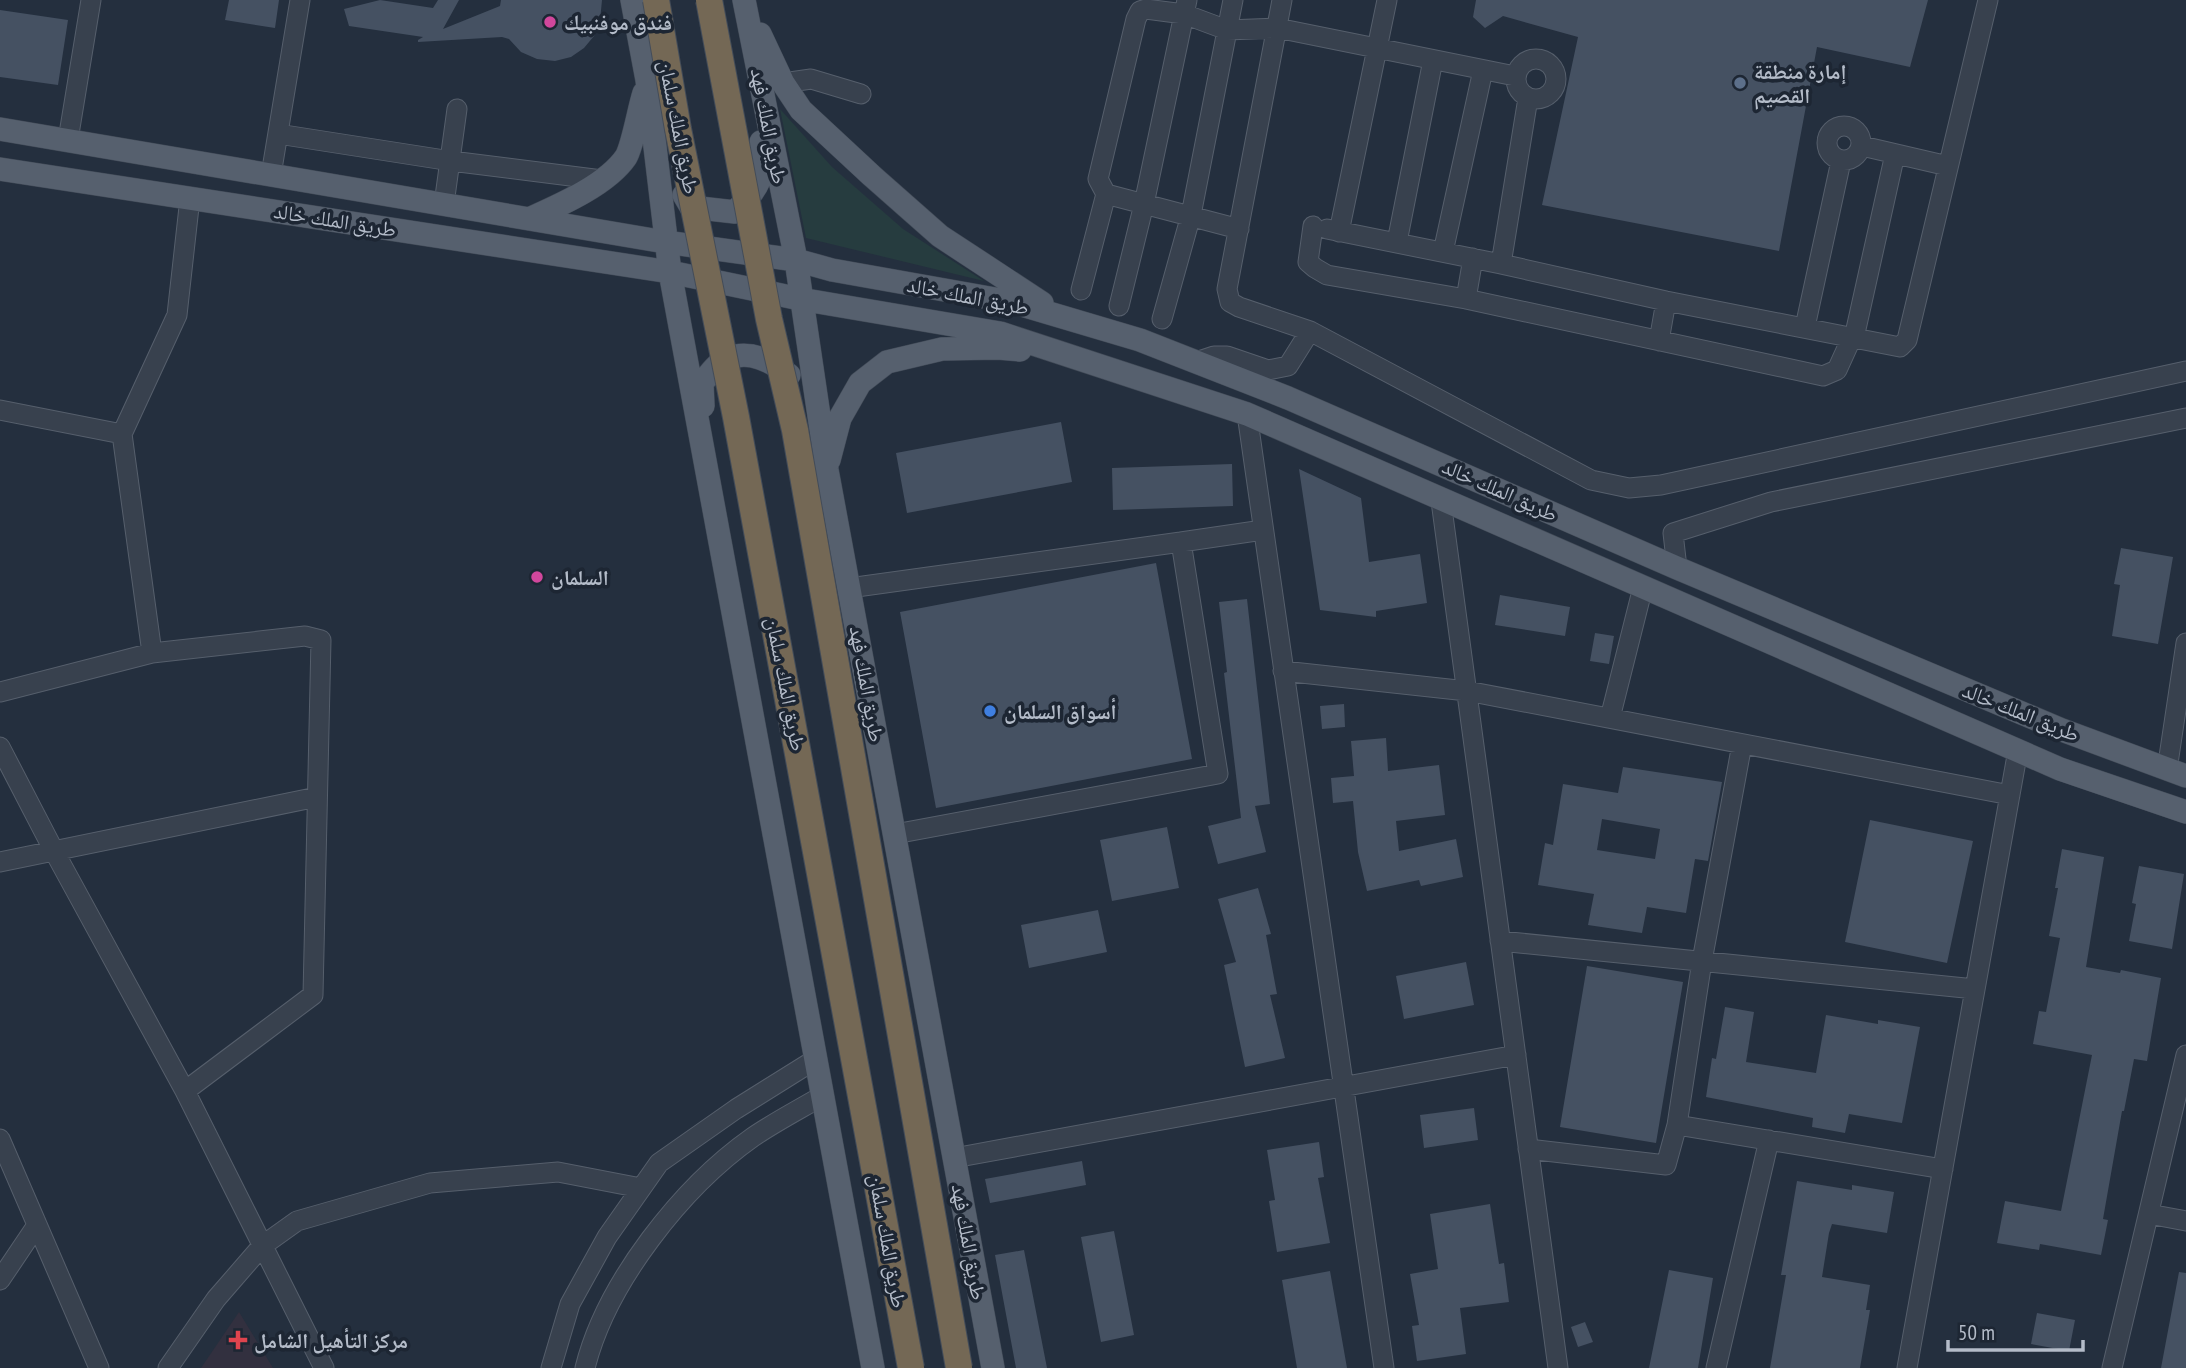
<svg xmlns="http://www.w3.org/2000/svg" width="2186" height="1368" font-family="'PT Sans Narrow','Noto Naskh Arabic',sans-serif">
<style>
.medical{fill:#32303f}
.green{fill:#263c3f}
.building{fill:#455162;fill-rule:evenodd}
.lines{fill:none;stroke-linecap:round;stroke-linejoin:round}
.minor-casing{stroke:#565f6c;stroke-width:21}
.major-casing{stroke:#414a57;stroke-width:24}
.minor{stroke:#38414e;stroke-width:19}
.major{stroke:#56606e;stroke-width:23}
.highway-bridge-casing{stroke:#434c59;stroke-width:28;stroke-linecap:butt}
.highway-bridge{stroke:#746855;stroke-width:26}
.hotel-dot{fill:#d1479c;stroke:#1d2633;stroke-width:2.5}
.service-dot{fill:#5c6f8a;stroke:#1d2633;stroke-width:2.5}
.shop-dot{fill:#3f7fe0;stroke:#1d2633;stroke-width:2.5}
.health-dot{fill:#e0444e;stroke:#1d2633;stroke-width:2.5}
.labels{text-anchor:middle;dominant-baseline:central;stroke-width:7;stroke-linejoin:round;paint-order:stroke}
.poi-label{font-size:21px;font-weight:bold;fill:#b4bcc9;stroke:#1d2633;text-anchor:start}
.street-label{font-size:21px;fill:#b4bcc9;stroke:#1d2633}
</style>
<rect width="100%" height="100%" fill="#242f3e"/>
<path class="medical" d="M239,1312l34,56h-72z"/>
<path class="green" d="M780,109l52,58 71,62 81,52 -178,-43z"/>
<path class="building" d="M229,0h50l-4,28 -50,-8z
M380,0l53,8 5,-8h21l-16,29 57,-23 1,-6h101l-2,21 -6,15 -10,12 -13,9 -16,4 -18,-2 -16,-7 -12,-13 -7,-2 -84,5v-2l5,-3 -74,-11 -5,-17z
M1476,0h452l-18,67 -93,-20 -38,204 -237,-46 36,-168 -75,-21 -18,12 -12,-11z
M0,10l68,10 -10,65 -58,-8z
M1061,422l11,60 -165,31 -11,-60z
M1232,464l1,42 -120,4 -1,-42z
M1299,469l62,29 8,64 51,-8 7,49 -51,8v6l-56,-7z
M2121,548l52,9 -15,87 -46,-8 8,-51 -6,-1z
M1156,563l36,196 -256,49 -36,-196z
M1500,595l70,12 -5,29 -70,-11z
M1247,599l23,205 -15,2 11,46 -48,12 -10,-38 33,-8 -17,-145 3,-1 -8,-70z
M1595,633l19,3 -5,28 -19,-3z
M1344,704l1,23 -23,2 -2,-23z
M1386,738l2,33 51,-6 6,50 -49,6 3,30 57,-12 7,38 -42,9 -2,-6 -52,11 -9,-39 -5,-51 -20,2 -2,-25 23,-2 -3,-35z
M1623,767l99,15 -14,79 -13,-2 -9,54 -39,-6 -5,26 -54,-8 6,-31 -56,-9 7,-42 8,2 10,-61 55,9zM1602,819l58,10 -5,30 -58,-9z
M1870,820l103,21 -26,122 -102,-21z
M1167,827l12,61 -67,13 -12,-61z
M2062,849l42,8 -18,110 34,6 1,-3 40,8 -14,83 -13,-2 -10,52h-2l-19,108 5,1 -7,35 -61,-11 -1,6 -42,-7 8,-42 56,10 31,-156 -59,-11 6,-33 7,1 14,-74 -11,-2 9,-48h-3z
M2139,866l45,8 -12,75 -43,-8 7,-37 -4,-1z
M1258,888l13,46 -5,1 11,59 -7,1 15,63 -40,9 -21,-102 12,-3 -18,-63z
M1098,910l9,42 -78,16 -8,-43z
M1466,962l8,43 -70,14 -8,-43z
M1587,966l96,16 -27,161 -96,-16z
M1725,1007l29,5 -8,50 70,11 10,-58 52,9v-4l42,7 -18,96 -53,-9 -4,19 -33,-6 1,-9 -107,-21 6,-39 4,1z
M1474,1108l4,32 -54,8 -4,-33z
M1319,1142l5,35 -6,1 12,65 -53,9 -8,-51 6,-1 -8,-50z
M1082,1161l4,24 -96,18 -5,-24z
M1797,1181l55,9v-5l42,7 -7,41 -55,-9 -3,9 -7,44 48,8 -4,25h4l-10,58h-90l16,-93h-5z
M1490,1204l9,60 5,-1 5,39 -49,6 6,46 -49,7 -5,-35 7,-1 -9,-51 28,-5 -8,-55z
M1114,1231l20,104 -33,7 -20,-105z
M1024,1250l23,118h-31l-21,-113z
M1669,1270l44,8 -15,90h-49z
M1330,1271l17,97h-50l-15,-88z
M2179,1272l7,1v95h-25z
M2037,1313l38,7 -6,31 -38,-7z
M1585,1322l8,20 -15,5 -7,-20z"/>
<g class="lines">
<g class="minor-casing">
<path id="minor" d="M1516 79a20 20 0 1 1 40 0a20 20 0 1 1-40 0Z
M783,83l28,-4 50,15
M1528,98l-27,166 165,37 234,46 7,-7 81,-340
M1827 143a17 17 0 1 1 34 0a17 17 0 1 1-34 0Z
M278,134l173,27 151,19
M68,140l23,-140
M1862,146l86,20
M271,175l29,-175
M444,204l13,-95
M1313,226l-5,36 7,6 12,7 139,24 357,77 14,-6 15,-33
M1239,229l-133,-35 -8,-15 38,-160 4,-8 6,-2 38,5 43,16 50,-2 238,48
M1327,229l174,35
M1339,232l48,-232
M1397,242l36,-182
M1443,252l40,-182
M1081,290l25,-96
M1466,299l7,-41
M1119,306l25,-102 43,-204
M1162,319l29,-104 42,-215
M1805,327l36,-166
M1310,331l281,149 38,8 32,-3 525,-114
M1854,338l41,-184
M1659,341l7,-40
M1196,362l18,-6h13l41,14 20,-4 22,-35 -71,-24 -9,-5 -3,-13 55,-289
M0,410l122,24
M1247,414l137,954
M1441,501l117,867
M1181,542l82,-12
M1677,568l-4,-35 98,-31 415,-84
M849,588l332,-46 37,232 -323,60
M152,653l-30,-219 55,-119 13,-117
M1283,671l184,20 543,104
M0,692l152,-39 153,-17 16,4 -8,355 -128,96
M1610,718l33,-131
M0,747l54,104 131,240 139,277
M2167,770l19,-127
M0,862l317,-65
M1500,941l475,48
M1677,1125l266,44
M0,1139l99,229
M1528,1149l138,16 11,-40 25,-164 40,-217
M954,1158l562,-103
M2149,1214l37,7
M0,1280l37,-55
M168,1368l48,-69 46,-53 35,-25 133,-38 128,-11 83,16
M551,1368l19,-64 37,-67 52,-74 77,-54 80,-50
M585,1368c21,-85 97,-181 168,-231 22,-15 47,-28 69,-41
M1716,1368l53,-228
M1907,1368l111,-618
M2112,1368l74,-313"/>
</g>
<g class="major-casing">
<path id="major" d="M632,0l15,80 23,192 203,1096
M744,0l52,260 31,210 166,898
M760,34l23,49 18,27 71,66 68,60 102,67
M0,129l665,113 131,18 36,10 180,32 128,38 148,58 389,170 385,162 124,46
M0,169l670,103 130,27 200,34 247,81 813,355 126,43
M684,195l7,12 44,5c24,-25 31,-35 26,-70
M529,219c29,-13 78,-34 97,-62 7,-12 13,-49 18,-64
M703,406l-1,-23c6,-7 15,-20 24,-24 24,-10 45,2 63,16
M829,460l11,-42 20,-35 27,-21 55,-13 56,-1 22,2"/>
</g>
<use href="#minor" class="minor"/>
<use href="#major" class="major"/>
<g class="highway-bridge-casing">
<path id="highway-bridge" d="M656,0l22,129 58,288 175,951
M709,0l60,319 26,111 164,938"/>
</g>
<use href="#highway-bridge" class="highway-bridge"/>
</g>
<g class="hotel-dot">
<circle cx="550" cy="22" r="7"/>
<circle cx="537" cy="577" r="7"/>
</g>
<circle class="service-dot" cx="1740" cy="83" r="7"/>
<circle class="shop-dot" cx="990" cy="711" r="7"/>
<path class="health-dot" d="M234.5 1329.5h7v7h7v7h-7v7h-7v-7h-7v-7h7z"/>
<g class="labels">
<g class="poi-label">
<text x="564" y="22">فندق موفنبيك</text>
<text x="1754" y="71">إمارة منطقة<tspan x="1754" dy="24">القصيم</tspan></text>
<text x="551" y="577">السلمان</text>
<text x="1004" y="711">أسواق السلمان</text>
<text x="254" y="1340">مركز التأهيل الشامل</text>
</g>
<g class="street-label">
<text transform="translate(769 126) rotate(79)">طريق الملك فهد</text>
<text transform="translate(679 127) rotate(79)">طريق الملك سلمان</text>
<text transform="translate(335 220) rotate(9)">طريق الملك خالد</text>
<text transform="translate(968 296) rotate(11)">طريق الملك خالد</text>
<text transform="translate(1500 490) rotate(24)">طريق الملك خالد</text>
<text transform="translate(786 684) rotate(79)">طريق الملك سلمان</text>
<text transform="translate(867 684) rotate(80)">طريق الملك فهد</text>
<text transform="translate(2021 712) rotate(22)">طريق الملك خالد</text>
<text transform="translate(888 1241) rotate(80)">طريق الملك سلمان</text>
<text transform="translate(969 1242) rotate(80)">طريق الملك فهد</text>
</g>
</g>
<path d="M1948 1340v10h135v-10" fill="none" stroke="#b4bcc9" stroke-width="3.5"/>
<text x="1958" y="1340" font-size="21" fill="#b4bcc9" stroke="#1d2633" stroke-width="5" paint-order="stroke">50 m</text>
</svg>
